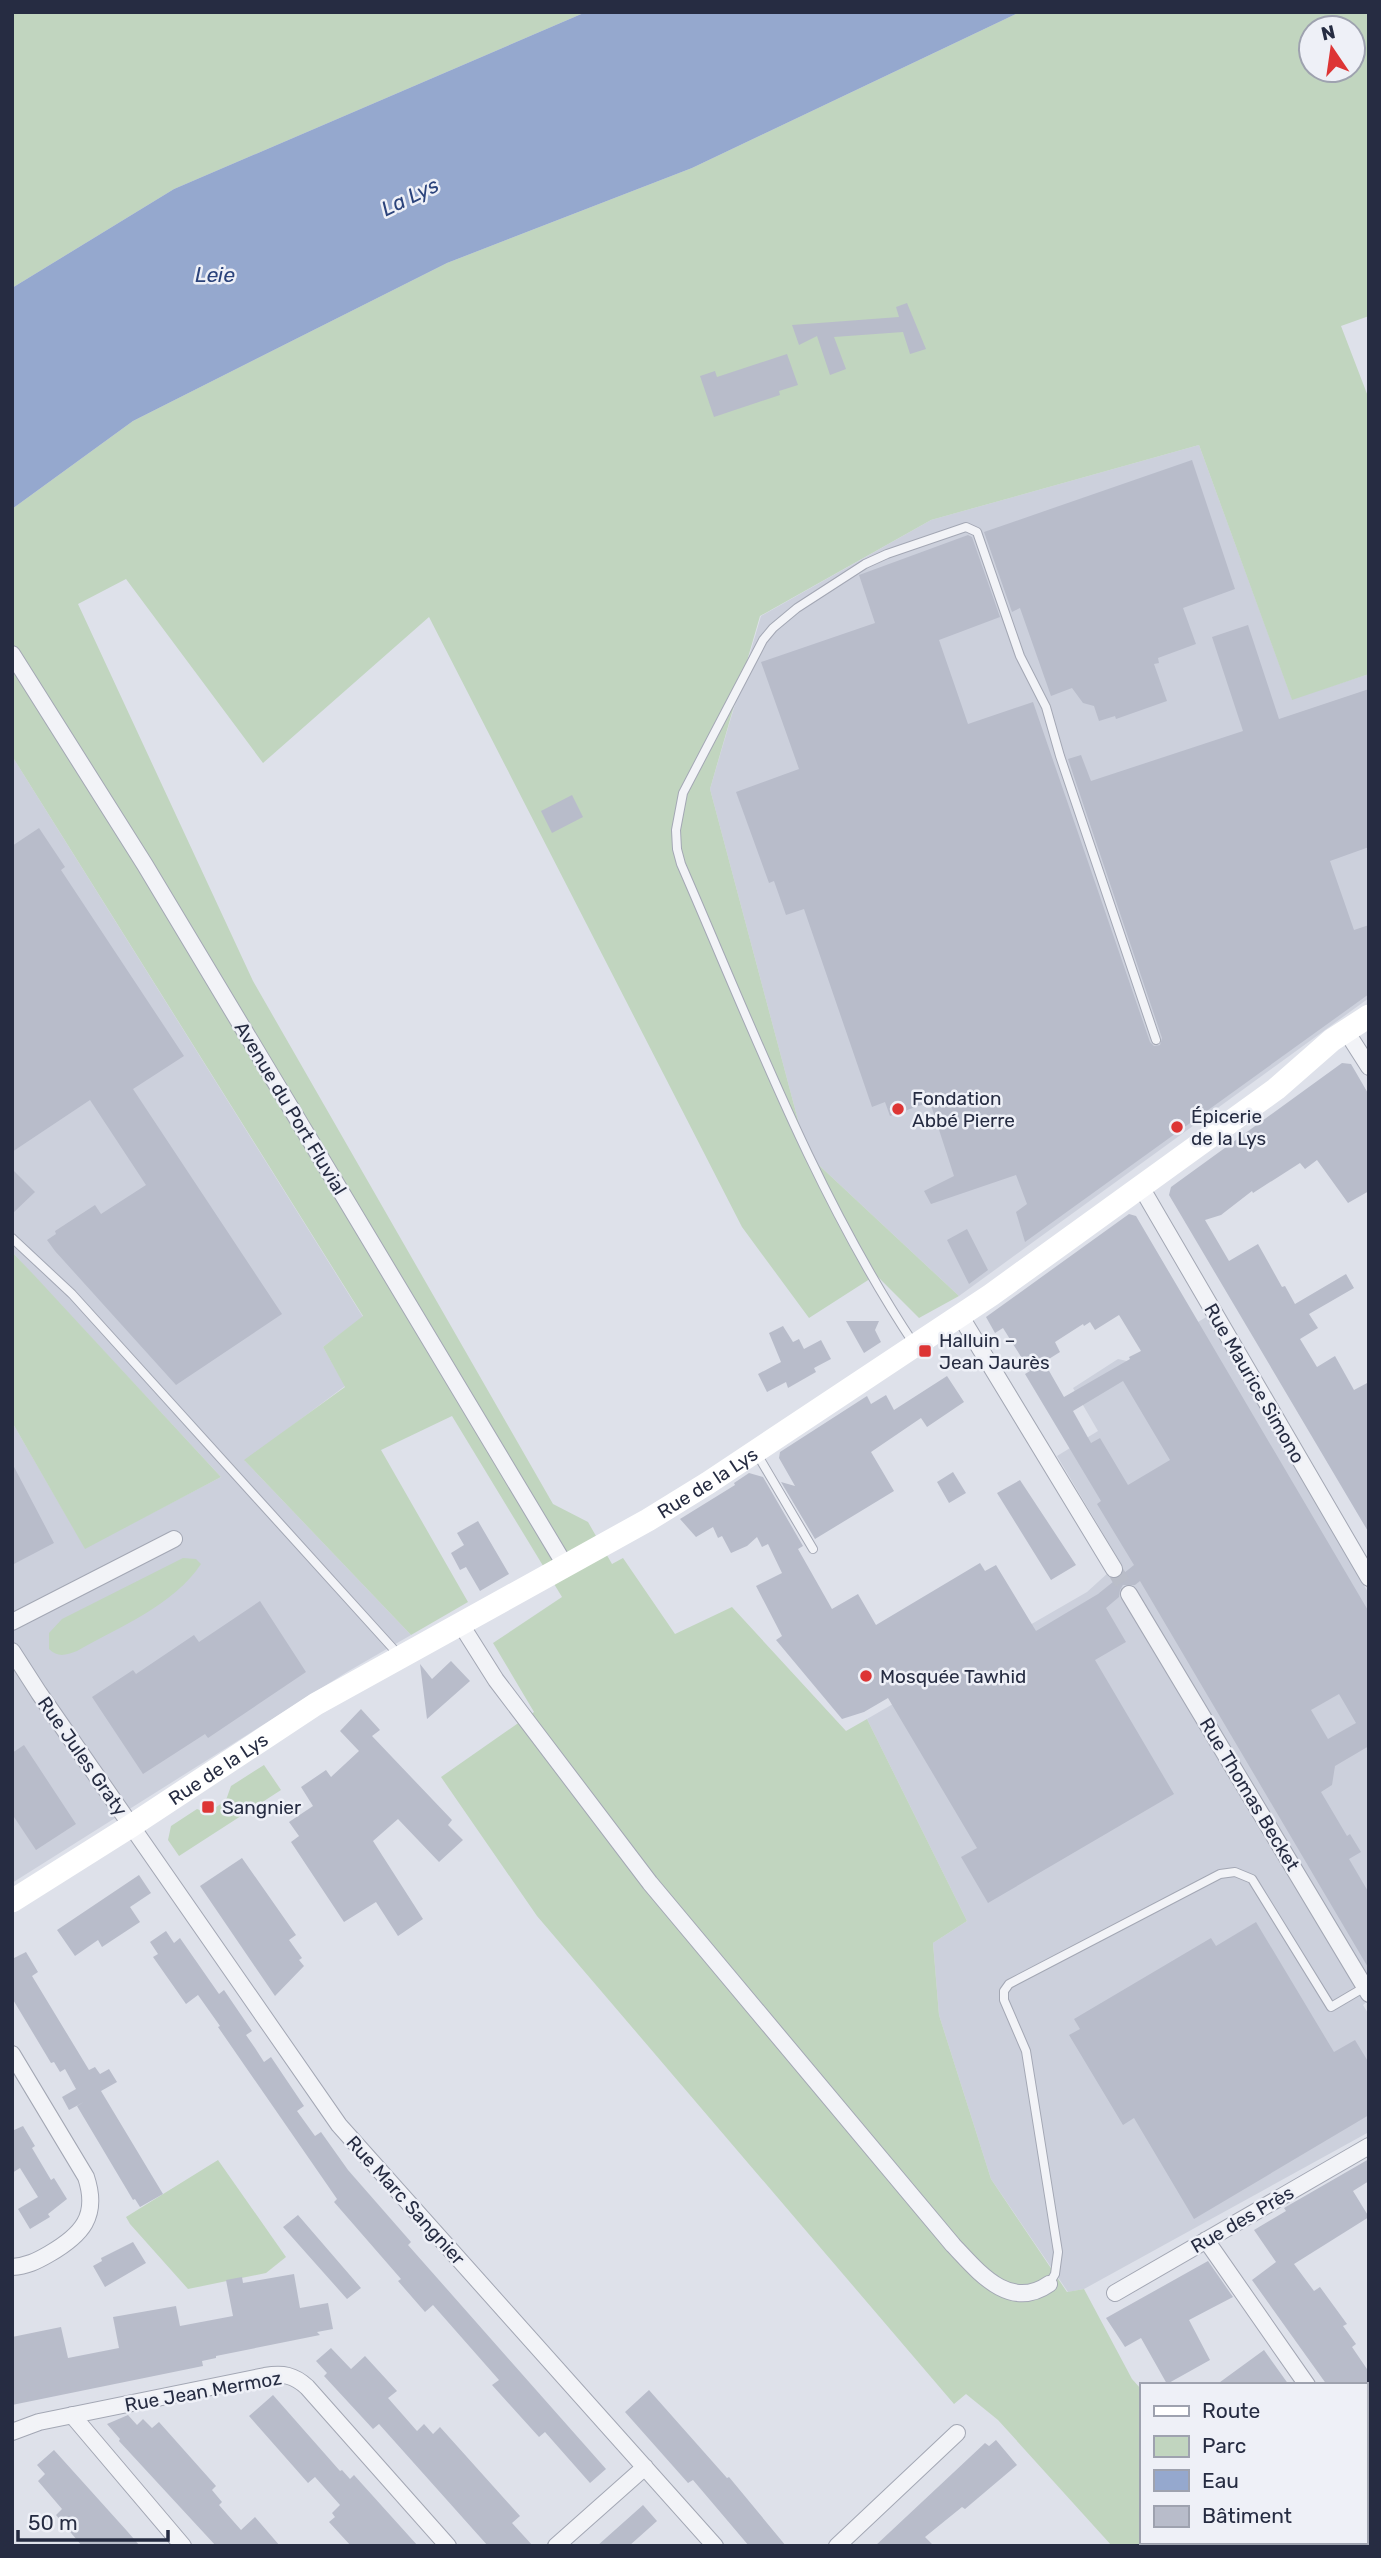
<svg xmlns="http://www.w3.org/2000/svg" width="1381" height="2558" font-family="Rubik,sans-serif">
<rect width="100%" height="100%" fill="#dee1ea"/>
<path fill="#ccd0dc" d="M1199,445L1292,699L1369,674V998L959,1296L807,1154L710,789L761,616L931,520Z
M12,756L363,1317L323,1347L345,1386L245,1461L411,1635L347,1672L12,1883V1422L85,1548L221,1477L12,1252Z
M1208,1316L1369,1594V2000L1363,2005L1369,2015V2132L1084,2289L1068,2292L991,2179L939,2015L933,1943L967,1921L867,1719L1087,1592L1120,1562L1057,1456L1098,1431L1073,1388L1118,1359L1131,1362Z"/>
<path fill="#c1d5bf" fill-rule="evenodd" d="M12,12H586L174,189L12,288Z
M1020,12H1369V316L1341,326L1369,399V674L1292,700L1199,445L931,520L760,616L710,789L807,1154L959,1296L919,1318L876,1275L809,1318L742,1227L429,617L263,763L126,579L78,604L253,981L553,1504L588,1522L612,1564L623,1558L675,1634L732,1607L846,1731L867,1719L967,1921L933,1943L939,2015L991,2179L1067,2292L1084,2289L1132,2379L1141,2389V2542H1278L1281,2546H1112L998,2420L966,2394L954,2404L537,1916L441,1777L534,1712L493,1643L562,1597L452,1416L381,1450L468,1602L411,1635L244,1460L345,1387L323,1347L363,1316L12,756V509L133,421L447,263L692,168ZM1311,28H1353V70H1311Z
M12,1252L34,1275L221,1477L85,1549L12,1422Z
M183,1558L196,1559L201,1564C174,1605 119,1627 77,1651C66,1655 58,1658 49,1649V1633L62,1619Z
M264,1765L281,1790L179,1856L168,1840L171,1826L197,1809L208,1813L226,1800L231,1786Z
M218,2160L286,2257L266,2273L188,2289L130,2224L126,2217Z"/>
<path fill="#95a8ce" d="M586,12H1020L692,168L447,263L133,421L12,509V288L174,189Z"/>
<path fill="#b8bcca" fill-rule="evenodd" d="M907,303L926,349L910,354L903,332L834,337L846,369L830,375L817,336L799,345L792,325L899,317L896,307Z
M787,354L798,385L779,391L780,395L714,417L700,376L715,371L717,377Z
M1192,460L1235,589L1183,608L1196,644L1158,658L1159,663L1154,664L1167,701L1116,719L1115,716L1099,721L1094,706L1083,703L1072,688L1051,696L1020,608L1012,612L984,532Z
M968,535L972,537L1000,617L939,640L968,724L1033,702L1150,1042L1154,1046L1160,1045L1162,1038L1068,759L1081,755L1091,781L1243,731L1212,637L1248,625L1279,719L1369,689V847L1330,861L1354,930L1369,925V994L1025,1242L1016,1212L1027,1204L1016,1175L931,1204L924,1191L954,1176L930,1102L890,1116L885,1102L872,1107L804,909L786,915L774,881L769,883L736,792L799,769L761,662L875,623L859,575Z
M572,795L583,817L552,833L541,811Z
M39,828L65,867L61,870L184,1056L133,1089L282,1314L176,1385L55,1251L47,1240L56,1234L55,1231L95,1205L101,1214L146,1185L90,1100L12,1152V846Z
M1342,1063L1351,1064L1369,1095V1191L1348,1203L1317,1160L1305,1169L1300,1163L1253,1193L1252,1191L1221,1215L1205,1220L1229,1261L1258,1244L1282,1287L1285,1286L1295,1304L1346,1274L1354,1288L1309,1314L1318,1328L1300,1339L1317,1367L1335,1356L1354,1390L1369,1382V1533L1169,1195L1171,1187Z
M12,1169L35,1192L12,1214Z
M1129,1214L1136,1216L1369,1612V1746L1335,1766L1332,1785L1321,1792L1347,1836L1350,1834L1361,1852L1349,1859L1369,1893V1969L1140,1581L1135,1585H1123L1120,1590L1119,1597L1106,1608L1126,1642L1095,1660L1174,1794L988,1903L961,1857L977,1848L888,1698L864,1712L842,1719L776,1640L782,1636L756,1586L782,1573L768,1544L762,1547L757,1537L747,1546L731,1553L722,1536L718,1538L713,1527L696,1537L680,1519L735,1485L734,1483L749,1473L763,1477L803,1546L798,1549L832,1609L858,1594L876,1625L980,1563L985,1571L996,1565L1036,1631L1098,1594L1134,1565L1097,1504L1101,1501L1025,1374L1030,1371L1003,1328L995,1333L986,1317ZM1119,1315L1141,1351L1129,1357L1130,1359L1064,1397L1044,1362L1060,1352L1055,1342L1083,1324L1084,1326L1090,1322L1095,1330ZM1123,1381L1170,1460L1128,1485L1100,1438L1091,1443L1073,1411ZM1339,1694L1356,1723L1328,1739L1311,1710Z
M967,1229L988,1270L969,1284L947,1240Z
M846,1321H879L875,1330L881,1342L864,1353Z
M783,1326L793,1342L799,1339L804,1349L821,1340L831,1359L814,1368L816,1372L788,1388L786,1382L767,1392L758,1374L781,1362L769,1333Z
M947,1376L964,1402L927,1427L921,1418L871,1452L894,1491L815,1539L781,1482L795,1486L779,1458L780,1452L867,1396L871,1404L886,1395L894,1410Z
M12,1463L54,1543L12,1565Z
M953,1472L966,1493L949,1503L937,1482Z
M1020,1480L1076,1565L1051,1580L997,1493Z
M478,1521L509,1574L480,1591L466,1567L460,1570L451,1553L464,1545L457,1533Z
M260,1601L306,1672L208,1738L205,1734L143,1774L92,1697L133,1670L136,1674L194,1635L199,1642Z
M451,1661L470,1681L427,1719L420,1664L432,1679Z
M361,1709L380,1730L372,1736L452,1820L448,1825L463,1840L439,1862L398,1819L373,1841L423,1919L398,1936L376,1902L344,1922L291,1842L299,1836L289,1822L313,1806L301,1787L326,1770L331,1777L359,1751L340,1731Z
M24,1745L76,1824L36,1850L12,1814V1753Z
M242,1858L296,1935L289,1940L302,1958L299,1960L304,1966L275,1996L200,1886Z
M139,1875L151,1893L130,1907L140,1922L102,1947L98,1940L75,1956L57,1930Z
M1256,1922L1334,2052L1355,2040L1369,2063V2115L1194,2219L1134,2118L1123,2125L1069,2035L1080,2029L1074,2019L1211,1938L1216,1946Z
M166,1931L174,1943L180,1938L219,1994L224,1990L252,2031L246,2035L255,2048L264,2062L271,2057L304,2106L297,2111L315,2136L321,2132L348,2170L411,2242L408,2245L606,2469L590,2483L545,2432L539,2437L492,2385L499,2380L433,2305L425,2312L398,2281L401,2279L334,2202L337,2199L218,2027L220,2026L198,1995L186,2004L153,1957L158,1954L150,1942Z
M26,1952L38,1972L32,1976L89,2070L95,2067L100,2074L109,2069L117,2082L101,2091L163,2194L140,2207L135,2199L133,2200L77,2106L84,2102L69,2110L62,2097L76,2089L65,2069L60,2072L54,2062L51,2063L12,1998V1959Z
M23,2126L35,2146L32,2148L51,2180L54,2178L67,2199L48,2214L50,2217L30,2229L18,2209L38,2197L20,2168L12,2173V2131Z
M1369,2159V2181L1353,2191L1369,2217L1294,2264L1314,2291L1320,2287L1347,2324L1343,2326L1356,2344L1352,2347L1369,2372V2385H1327L1252,2280L1276,2262L1254,2230L1286,2211L1284,2208Z
M298,2215L361,2288L347,2299L283,2227Z
M133,2242L146,2263L105,2287L93,2266L102,2261L101,2258Z
M1208,2261L1233,2297L1189,2320L1210,2360L1167,2384L1141,2338L1125,2347L1106,2318Z
M294,2274L300,2308L328,2303L333,2329L317,2332L320,2335L216,2356V2358L202,2361L203,2366L12,2405V2337L61,2327L68,2358L119,2348L113,2317L176,2306L180,2326L233,2316L226,2280L242,2277L243,2283Z
M331,2348L351,2369L365,2356L397,2391L388,2398L417,2431L424,2424L433,2434L440,2427L520,2516L512,2523L533,2546H488L379,2424L373,2429L324,2376L327,2373L316,2361Z
M1264,2350L1289,2385H1216Z
M649,2390L727,2478L729,2477L786,2546H749L693,2480L688,2483L625,2412Z
M273,2395L340,2471L342,2470L350,2479L354,2475L418,2546H351L329,2522L335,2517L332,2513L340,2505L315,2477L308,2483L249,2416Z
M128,2415L137,2425L143,2419L152,2428L159,2422L216,2486L212,2490L222,2502L219,2505L241,2530L255,2517L280,2546H216L119,2441L120,2439L107,2424Z
M996,2440L1017,2465L965,2509L962,2507L925,2537L934,2546H875L985,2443L989,2446Z
M54,2450L127,2531L140,2546H82L56,2515L62,2509L38,2481L45,2474L37,2465Z
M643,2505L657,2521L629,2546H597Z"/>
<g fill="none" stroke-linecap="round" stroke-linejoin="round">
<path stroke="#b9bdc8" stroke-width="16" stroke-dasharray="16 8" stroke-linecap="butt" d="M1114,1569L1129,1594"/>
<defs>
<path id="service" d="M12,1238L72,1294L398,1654
M914,1344C815,1195 752,1027 681,864L677,849L676,830L683,793L763,640L773,628L797,608L865,564L887,554L966,527L977,532L1020,656L1046,707L1060,756L1156,1040
M757,1454L813,1549
M1049,2284L1055,2274L1058,2252L1026,2051L1004,2000V1991L1009,1984L1220,1874L1235,1872L1252,1879L1331,2007L1365,1987"/>
<path id="minor" d="M12,654L145,865L565,1565
M1346,1031L1369,1067
M1141,1187L1369,1578
M961,1317L1114,1569
M1129,1594L1369,1994
M12,1622L174,1539
M460,1623L496,1680L650,1883L953,2245C977,2270 1009,2312 1049,2284
M12,1651L39,1693L339,2125L715,2546
M12,2054L86,2177C99,2216 82,2235 49,2254C37,2261 27,2266 12,2267
M1206,2240L1307,2385
M1115,2293L1369,2146
M72,2415L183,2546
M12,2432L39,2422L265,2376C283,2373 294,2375 307,2387L448,2546
M1365,2466L1369,2471
M556,2546L645,2467
M837,2546L957,2433"/>
</defs>
<use href="#service" stroke="#a3a7b4" stroke-width="10"/>
<use href="#minor" stroke="#a3a7b4" stroke-width="18"/>
<use href="#service" stroke="#f2f3f7" stroke-width="8"/>
<use href="#minor" stroke="#f2f3f7" stroke-width="16"/>
<path stroke="#fff" stroke-width="23" id="s1" d="M12,1901L131,1826L316,1704L648,1520L708,1483L991,1295L1276,1089L1332,1040L1369,1016"/>
</g>
<g fill="#dd3535" stroke="#eef0f7" stroke-width="2.5">
<circle cx="898" cy="1109" r="7"/>
<circle cx="1177" cy="1127" r="7"/>
<rect x="918" y="1344" width="14" height="14" rx="3.5"/>
<circle cx="866" cy="1676" r="7"/>
<rect x="201" y="1800" width="14" height="14" rx="3.5"/>
</g>
<g text-anchor="middle" stroke-width="5" stroke-linejoin="round" paint-order="stroke">
<g font-size="19" fill="#262c42" stroke="#eef0f7" text-anchor="start">
<text x="912" y="1105">Fondation<tspan x="912" dy="22">Abbé Pierre</tspan></text>
<text x="1191" y="1123">Épicerie<tspan x="1191" dy="22">de la Lys</tspan></text>
<text x="939" y="1347">Halluin –<tspan x="939" dy="22">Jean Jaurès</tspan></text>
<text x="880" y="1683">Mosquée Tawhid</text>
<text x="222" y="1814">Sangnier</text>
</g>
<g font-size="19" fill="#262c42" stroke="#eef0f7">
<text transform="translate(291 1108) rotate(59)" y="7">Avenue du Port Fluvial</text>
<text transform="translate(1255 1383) rotate(60)" y="7">Rue Maurice Simono</text>
<text dy="7" stroke="none"><textPath href="#s1" startOffset="812">Rue de la Lys</textPath></text>
<text transform="translate(83 1756) rotate(55)" y="7">Rue Jules Graty</text>
<text dy="7" stroke="none"><textPath href="#s1" startOffset="245">Rue de la Lys</textPath></text>
<text transform="translate(1250 1794) rotate(59)" y="7">Rue Thomas Becket</text>
<text transform="translate(406 2200) rotate(48)" y="7">Rue Marc Sangnier</text>
<text transform="translate(1242 2219) rotate(-30)" y="7">Rue des Près</text>
<text transform="translate(203 2391) rotate(-10)" y="7">Rue Jean Mermoz</text>
</g>
<g font-size="21" font-style="italic" fill="#2b437b" stroke="#eef0f7">
<text transform="translate(410 197) rotate(-26)" y="7">La Lys</text>
<text x="215" y="282">Leie</text>
</g>
</g>
<rect width="1381" height="2558" fill="none" stroke="#262c42" stroke-width="28"/>
<rect x="1140" y="2383" width="228" height="161" fill="#eef0f7" stroke="#9ea2af" stroke-width="2"/>
<rect x="1154" y="2406" width="35" height="10" fill="#ffffff" stroke="#9ea2af" stroke-width="2"/>
<text x="1202" y="2418" font-size="21" fill="#262c42">Route</text>
<rect x="1154" y="2436" width="35" height="21" fill="#c1d5bf" stroke="#9ea2af" stroke-width="2"/>
<text x="1202" y="2453" font-size="21" fill="#262c42">Parc</text>
<rect x="1154" y="2470" width="35" height="21" fill="#95a8ce" stroke="#9ea2af" stroke-width="2"/>
<text x="1202" y="2488" font-size="21" fill="#262c42">Eau</text>
<rect x="1154" y="2506" width="35" height="21" fill="#b8bcca" stroke="#9ea2af" stroke-width="2"/>
<text x="1202" y="2523" font-size="21" fill="#262c42">Bâtiment</text>
<g transform="translate(1332 49) rotate(347)"><circle r="33" fill="#eef0f7" stroke="#9ea2af" stroke-width="2"/>
<path d="M0-5L12 26L0 18L-12 26Z" fill="#dd3535"/>
<text y="-10" font-size="19" font-weight="bold" text-anchor="middle" fill="#262c42">N</text>
</g>
<path d="M18 2530v10h150v-10" fill="none" stroke="#262c42" stroke-width="3.5"/>
<text x="28" y="2530" font-size="21" fill="#262c42" stroke="#eef0f7" stroke-width="5" paint-order="stroke">50 m</text>
</svg>
